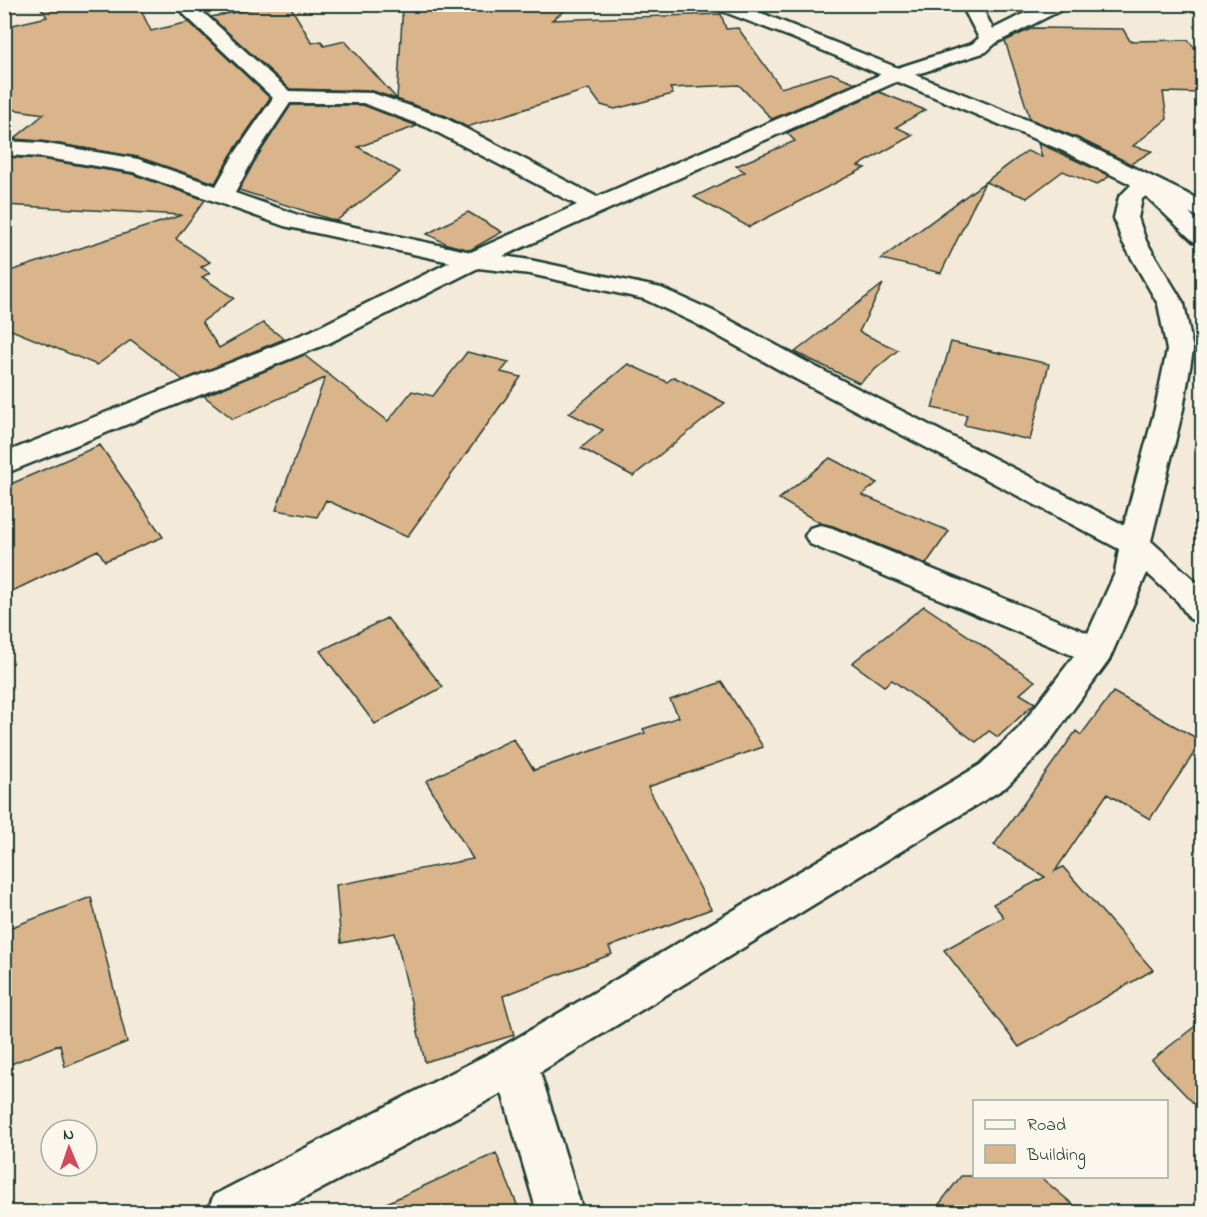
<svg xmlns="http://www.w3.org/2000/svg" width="1207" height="1217" font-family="'Indie Flower',sans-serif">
<rect width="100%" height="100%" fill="#f4ead9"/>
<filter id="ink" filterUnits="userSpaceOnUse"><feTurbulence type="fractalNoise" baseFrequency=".0167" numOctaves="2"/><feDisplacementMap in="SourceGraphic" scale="12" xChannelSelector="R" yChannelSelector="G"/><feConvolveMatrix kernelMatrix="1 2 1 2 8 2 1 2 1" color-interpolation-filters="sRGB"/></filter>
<g filter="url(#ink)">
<path fill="#dab48b" stroke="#1f3d34" stroke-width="1.5" d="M38,4H138L151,31L189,22L270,98L231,155L215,183L138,157L41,141L14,139L44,114L4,108V27L47,17Z
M277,4H289L312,43L321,41L324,46L345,41L397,99L403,4H574L552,20L721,14L726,29L738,28L781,88L831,73L856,83L772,119L739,85L670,88L673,94L615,109L601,105L589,89L467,127L446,116L373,91L290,89L211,17Z
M1033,28L1123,29L1130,41L1188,40L1203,58V93L1163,92L1167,119L1133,146L1152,151L1131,164L1078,138L1030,119L1005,41Z
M879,92L925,110L896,127L913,135L858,166L865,168L749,227L694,197L745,172L736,166L795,141L787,133Z
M291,105H363L417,126L358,147L400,172L336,221L239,190L257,157Z
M1038,143L1110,176L1096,185L1063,171L1027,198L985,182L941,273L881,259L1027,151L1042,157Z
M4,157L41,159L132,174L205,200L176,239L210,262L201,267L210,273L202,277L234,298L202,322L219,348L263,323L284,339L183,380L131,340L97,365L4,327V273L182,215L4,205Z
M468,212L502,232L470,250L447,244L427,234Z
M883,284L859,332L898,350L859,383L795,352Z
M951,342L1049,364L1030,440L964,425L967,415L932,408Z
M467,352L509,362L501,372L521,377L407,537L326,500L317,517L276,510L325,378L233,419L204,396L304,355L388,421L412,391L433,396Z
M628,364L667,382L674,377L725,403L633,476L581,448L603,430L569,413Z
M100,445L163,537L105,561L98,550L4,595V487Z
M830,458L877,483L862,495L949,531L926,564L833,526L820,523L779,499Z
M924,606L1035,681L1020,694L1035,703L998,737L989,731L976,742L892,680L884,686L852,663Z
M387,618L443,687L375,724L320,651Z
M722,682L763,747L648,787L711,909L609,947L612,954L503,996L514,1035L425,1062L395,933L341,943L336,885L473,859L426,781L513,739L534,770L645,733L643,729L679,717L670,700Z
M1113,692L1202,741L1150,819L1107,794L1055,871L1063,867L1153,970L1019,1047L944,950L1004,917L993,904L1045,877L994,845L1076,731L1081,735Z
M91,897L127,1042L65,1067L60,1044L4,1067V930Z
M1203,1020V1113L1152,1060Z
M496,1153L520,1212H367Z
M961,1176H1039L1082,1212H933Z"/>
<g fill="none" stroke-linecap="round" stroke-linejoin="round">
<defs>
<path id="street" d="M173,4H194L289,91L372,93L445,118L597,197L891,70L972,44L979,38L961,4H980L993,29L1043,4H1067L1065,8L996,43L986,52L905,78L503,256L530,260L661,288L713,311L814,366L1124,525L1155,409L1167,350L1158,304L1122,241L1114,218L1119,197L1131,185L1125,179L1128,174C1155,167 1183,209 1202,225V243L1193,241L1146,196L1142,199L1138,218L1146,241L1184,304L1193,350L1183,409L1151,541L1202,587V622L1190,619L1178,602L1147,573L1109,660L1045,748L1006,787L540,1072L583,1212H537L502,1093L278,1212H207L214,1195L500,1048L980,765L1019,728L1074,656L810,544L805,536L810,528L821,525L832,528L1088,633L1115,573L1119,549L794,378L695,323L644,299L530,274L478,268L329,343L4,474V453L311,331L450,262L284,226L133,172L41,157L4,155V141L41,143L138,159L216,186L233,156L273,98ZM290,103H363L429,128L577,205L471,252L298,215L235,193L255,156Z"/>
<path id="secondary" d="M712,4H739L1077,140L1202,201V217L1194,215L1061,150L793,38L714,8Z"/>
</defs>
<use href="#street" stroke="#1f3d34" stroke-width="5"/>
<use href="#secondary" stroke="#1f3d34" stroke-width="5"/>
<use href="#street" fill="#fbf7ec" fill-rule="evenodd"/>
<use href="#secondary" fill="#fbf7ec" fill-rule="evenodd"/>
</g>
</g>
<rect width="1207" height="1217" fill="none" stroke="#fbf7ec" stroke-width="24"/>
<rect x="12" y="12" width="1183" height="1193" fill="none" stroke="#1f3d34" stroke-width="2" filter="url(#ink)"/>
<rect x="973" y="1100" width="195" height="78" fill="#fbf7ec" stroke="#a3ada2" stroke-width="1.5"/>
<rect x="985" y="1120" width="30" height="9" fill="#fbf7ec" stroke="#a3ada2" stroke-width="1.5"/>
<text x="1027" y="1130" font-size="18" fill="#1f3d34">Road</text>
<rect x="985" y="1145" width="30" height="18" fill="#dab48b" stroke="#a3ada2" stroke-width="1.5"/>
<text x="1027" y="1160" font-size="18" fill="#1f3d34">Building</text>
<g transform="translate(69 1148) rotate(358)"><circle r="28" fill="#fbf7ec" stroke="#a3ada2" stroke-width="1.5"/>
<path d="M0-4.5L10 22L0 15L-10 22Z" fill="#d1495b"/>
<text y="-9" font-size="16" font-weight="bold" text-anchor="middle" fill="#1f3d34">N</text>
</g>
</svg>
